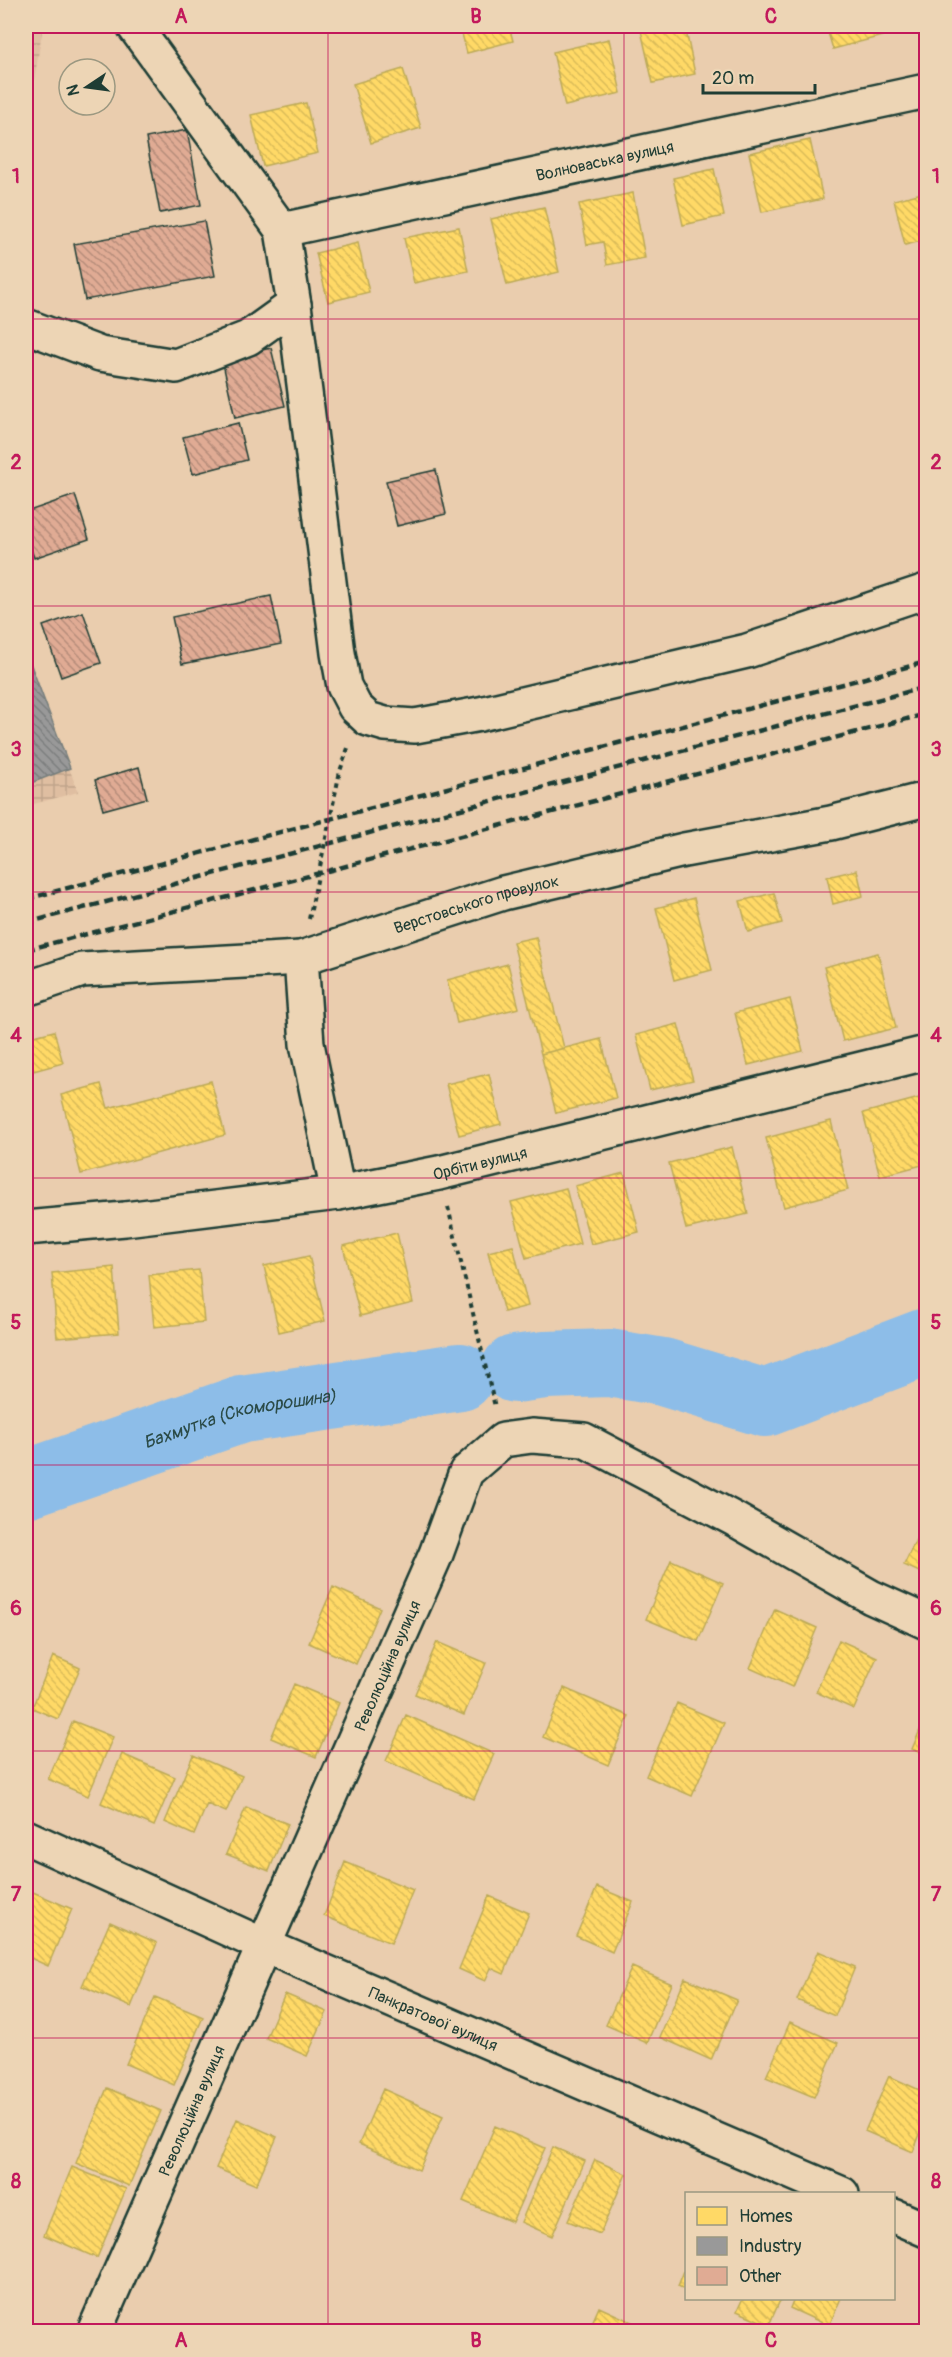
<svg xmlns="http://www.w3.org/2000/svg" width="952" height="2357" font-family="Pangolin,sans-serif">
<defs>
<pattern id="industrial-grid" width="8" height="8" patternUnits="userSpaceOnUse" patternTransform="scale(1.5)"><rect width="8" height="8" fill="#dfbea1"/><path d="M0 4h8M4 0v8" fill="none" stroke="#bfa48b"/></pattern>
<pattern id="homes-back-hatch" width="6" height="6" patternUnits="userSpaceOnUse" patternTransform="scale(1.5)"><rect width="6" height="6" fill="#ffd966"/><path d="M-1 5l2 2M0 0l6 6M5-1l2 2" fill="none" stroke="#dabb59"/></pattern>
<pattern id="industry-back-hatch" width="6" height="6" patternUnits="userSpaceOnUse" patternTransform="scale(1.5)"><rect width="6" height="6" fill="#999"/><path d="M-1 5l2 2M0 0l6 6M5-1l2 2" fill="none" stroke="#7c7e7e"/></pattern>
<pattern id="building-back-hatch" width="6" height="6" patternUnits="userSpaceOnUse" patternTransform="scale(1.5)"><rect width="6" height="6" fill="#e0ab94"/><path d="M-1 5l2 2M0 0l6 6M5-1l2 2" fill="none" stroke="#b58c7a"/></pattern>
</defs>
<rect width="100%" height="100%" fill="#eacdae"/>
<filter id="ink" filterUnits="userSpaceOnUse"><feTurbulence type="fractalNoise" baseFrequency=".0167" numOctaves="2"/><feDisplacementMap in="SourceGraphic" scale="12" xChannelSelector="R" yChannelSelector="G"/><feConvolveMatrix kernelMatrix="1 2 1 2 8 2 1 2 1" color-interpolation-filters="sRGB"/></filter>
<g filter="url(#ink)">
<path fill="url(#industrial-grid)" d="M26,26H43L26,130Z
M29,658L78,792L26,806V659Z"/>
<path fill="url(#homes-back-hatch)" stroke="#bcaa57" stroke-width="1.5" d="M460,26H509L513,41L467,53Z
M640,26H685L695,74L653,83Z
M826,26H879L882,36L833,49Z
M916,26H926V28L916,30Z
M609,39L621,93L565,106L553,52Z
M403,69L421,128L371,143L353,84Z
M306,103L318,153L263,166L251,115Z
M810,140L823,199L762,212L749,153Z
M714,169L724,216L683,225L673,178Z
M926,192V240L905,245L894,200Z
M633,193L645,258L607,265L603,242L587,245L579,204Z
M544,207L559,272L507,285L491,219Z
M459,227L468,271L414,283L404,238Z
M358,243L369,292L328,302L316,253Z
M857,870L863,896L833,904L827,877Z
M774,893L782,923L748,932L740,901Z
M694,898L712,970L674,980L656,908Z
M536,937L564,1048L541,1054L513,942Z
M878,953L896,1028L843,1041L824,967Z
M508,964L519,1008L457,1023L447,980Z
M790,999L803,1051L748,1065L735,1013Z
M678,1024L693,1080L650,1090L636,1035Z
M54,1031L63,1063L26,1073V1038Z
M601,1039L616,1098L556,1113L541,1054Z
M489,1074L501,1124L459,1135L446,1084Z
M211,1081L225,1135L81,1174L61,1095L101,1084L108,1108Z
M923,1097L926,1110V1164L880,1176L863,1113Z
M831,1121L848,1190L784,1207L766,1138Z
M732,1147L748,1214L686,1229L669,1163Z
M624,1173L639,1232L591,1244L575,1186Z
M566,1188L580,1244L526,1258L511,1202Z
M397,1233L413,1303L360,1316L343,1246Z
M513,1246L528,1306L504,1312L488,1252Z
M309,1256L325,1321L279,1332L264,1266Z
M114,1267L119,1333L57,1338L52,1273Z
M199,1270L204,1322L154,1327L149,1275Z
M922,1527L926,1529V1575L904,1565Z
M671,1560L723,1583L698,1641L646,1619Z
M333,1587L380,1608L356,1664L309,1643Z
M775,1609L817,1628L792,1687L750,1668Z
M839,1640L877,1657L854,1709L816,1692Z
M437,1642L486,1663L464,1715L415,1694Z
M53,1656L80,1668L58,1719L32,1708Z
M294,1684L339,1703L316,1757L271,1738Z
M564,1688L629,1716L608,1765L543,1737Z
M677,1703L724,1723L692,1796L646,1776Z
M406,1715L494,1754L474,1799L386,1761Z
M926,1716V1755L912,1749Z
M73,1721L113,1737L88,1796L48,1779Z
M122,1754L175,1777L154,1826L101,1803Z
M193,1755L242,1776L226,1812L207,1804L194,1835L165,1822Z
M246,1807L288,1824L269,1871L226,1854Z
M345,1862L413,1890L391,1943L324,1916Z
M597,1887L633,1902L612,1952L576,1936Z
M26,1889L72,1909L48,1966L26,1956Z
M489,1896L529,1913L504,1974L491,1968L485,1981L459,1969Z
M110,1922L157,1943L131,2007L82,1986Z
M818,1951L855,1967L835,2016L797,2000Z
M632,1967L672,1984L647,2043L606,2025Z
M685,1978L737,2000L711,2060L660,2037Z
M285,1994L327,2012L307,2056L266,2038Z
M155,1997L203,2017L174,2085L126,2064Z
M790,2022L838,2043L814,2097L766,2077Z
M889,2076L926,2093V2119L913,2152L865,2131Z
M107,2088L161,2111L129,2186L76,2163Z
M383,2089L443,2116L419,2170L359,2144Z
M237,2119L277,2137L256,2185L216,2168Z
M495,2126L545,2148L512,2222L463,2201Z
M553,2147L585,2161L552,2236L521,2222Z
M595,2160L626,2174L600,2234L568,2221Z
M72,2167L126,2189L97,2258L44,2235Z
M686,2266V2290L678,2286Z
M743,2298H781L769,2325L737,2311Z
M794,2298H841L829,2326L790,2308Z
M599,2307L645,2328L643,2332H588Z"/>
<path fill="url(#industry-back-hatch)" stroke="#747d7b" stroke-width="1.5" d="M29,660L70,768L26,785V661Z"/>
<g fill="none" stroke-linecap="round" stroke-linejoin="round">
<g stroke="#8dbde8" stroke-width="68">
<path d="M515,1369L545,1365L609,1363L663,1372L765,1403L926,1342"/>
<path id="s1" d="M26,1484L242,1409L460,1377"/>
</g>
</g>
<path fill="url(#building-back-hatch)" stroke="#1f3d34" stroke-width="1.5" d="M187,130L201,205L160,213L146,138Z
M204,221L215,276L85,300L74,244Z
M271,348L285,406L235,418L222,359Z
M238,423L247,460L193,474L183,437Z
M436,470L446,514L397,526L386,481Z
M75,495L89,539L34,558L26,534V512Z
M271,596L281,644L182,664L172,617Z
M83,612L101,663L61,677L43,626Z
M139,767L147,798L103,810L95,780Z"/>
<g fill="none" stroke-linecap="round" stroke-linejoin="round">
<defs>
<g id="minor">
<path d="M134,26L282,230L294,305L338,653L344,686L355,707L368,719L385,724L415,726L480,714L747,651L926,591"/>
<path id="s2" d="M282,230L926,91"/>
<path d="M26,326L100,354L176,366L248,338L294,305"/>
<path d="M301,958L307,1044L338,1193"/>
<path id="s3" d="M26,989L82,970L301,958L503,893L684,850L831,823L926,799"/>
<path id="s4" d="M26,1228L125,1219L338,1193L439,1173L926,1053"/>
<path id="s5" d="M26,1837L263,1945L842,2194"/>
<path d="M894,2216L926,2230"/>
<path id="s6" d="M94,2332L436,1554L466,1472L503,1440L532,1436L584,1440L734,1519L871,1597L926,1622"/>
</g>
</defs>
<use href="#minor" stroke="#1f3d34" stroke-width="38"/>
<path stroke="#1f3d34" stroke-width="4" stroke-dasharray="4.5 4.5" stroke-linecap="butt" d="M309,919L340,771L348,748
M448,1207L495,1407"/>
<use href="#minor" stroke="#edd5b5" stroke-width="33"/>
<path stroke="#1f3d34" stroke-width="4.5" stroke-dasharray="9 4.5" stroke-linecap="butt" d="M26,899L926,662
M26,923L926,687
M26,950L926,714"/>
</g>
</g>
<path fill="none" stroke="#c2185b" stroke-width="1.5" stroke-opacity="0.55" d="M328,26V2332M624,26V2332M26,319H926M26,606H926M26,892H926M26,1178H926M26,1465H926M26,1751H926M26,2038H926"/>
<g text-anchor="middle" stroke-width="6" stroke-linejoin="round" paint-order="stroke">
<g font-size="16" fill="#1f3d34" stroke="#edd5b5">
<text dy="6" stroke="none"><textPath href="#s2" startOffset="330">Волноваська вулиця</textPath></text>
<text dy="6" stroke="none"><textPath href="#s3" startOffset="462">Верстовського провулок</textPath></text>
<text dy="6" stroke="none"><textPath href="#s4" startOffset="459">Орбіти вулиця</textPath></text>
<text dy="6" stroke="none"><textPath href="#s6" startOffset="728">Революційна вулиця</textPath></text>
<text dy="6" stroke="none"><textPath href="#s5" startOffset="446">Панкратової вулиця</textPath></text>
<text dy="6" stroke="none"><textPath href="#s6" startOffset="242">Революційна вулиця</textPath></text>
</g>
<g font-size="18" font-style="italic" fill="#2a4a46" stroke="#edd5b5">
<text dy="6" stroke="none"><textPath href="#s1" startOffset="224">Бахмутка (Скоморошина)</textPath></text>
</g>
</g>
<rect width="952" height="2357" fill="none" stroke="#edd5b5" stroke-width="66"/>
<rect x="685" y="2192" width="210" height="108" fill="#edd5b5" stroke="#9b9881" stroke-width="1.5"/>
<rect x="697" y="2207" width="30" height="18" fill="#ffd966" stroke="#9b9881" stroke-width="1.5"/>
<text x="739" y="2222" font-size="18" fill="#1f3d34">Homes</text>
<rect x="697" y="2237" width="30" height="18" fill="#999999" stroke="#9b9881" stroke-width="1.5"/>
<text x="739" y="2252" font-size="18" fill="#1f3d34">Industry</text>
<rect x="697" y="2267" width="30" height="18" fill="#e0ab94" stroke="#9b9881" stroke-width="1.5"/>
<text x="739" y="2282" font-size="18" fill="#1f3d34">Other</text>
<g transform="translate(87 87) rotate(257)"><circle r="28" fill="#edd5b5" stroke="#9b9881" stroke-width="1.5"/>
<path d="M0-4.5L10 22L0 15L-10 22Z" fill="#1f3d34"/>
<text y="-9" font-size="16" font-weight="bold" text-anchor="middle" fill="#1f3d34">N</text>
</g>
<path d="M703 84v9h112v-9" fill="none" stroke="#1f3d34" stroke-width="3"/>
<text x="712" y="84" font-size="18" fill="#1f3d34" stroke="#edd5b5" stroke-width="4.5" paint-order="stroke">20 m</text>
<rect x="33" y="33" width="886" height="2291" fill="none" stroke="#c2185b" stroke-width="2"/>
<g font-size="20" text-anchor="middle" font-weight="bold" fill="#c2185b">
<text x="181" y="23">A</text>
<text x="476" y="23">B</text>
<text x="771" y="23">C</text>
<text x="16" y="183">1</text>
<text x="936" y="183">1</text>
<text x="16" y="469">2</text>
<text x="936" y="469">2</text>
<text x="16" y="756">3</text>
<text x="936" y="756">3</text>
<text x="16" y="1042">4</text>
<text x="936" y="1042">4</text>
<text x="16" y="1329">5</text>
<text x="936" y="1329">5</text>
<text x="16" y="1615">6</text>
<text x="936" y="1615">6</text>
<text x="16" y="1901">7</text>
<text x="936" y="1901">7</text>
<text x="16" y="2188">8</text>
<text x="936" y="2188">8</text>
<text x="181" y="2347">A</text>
<text x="476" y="2347">B</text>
<text x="771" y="2347">C</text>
</g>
</svg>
